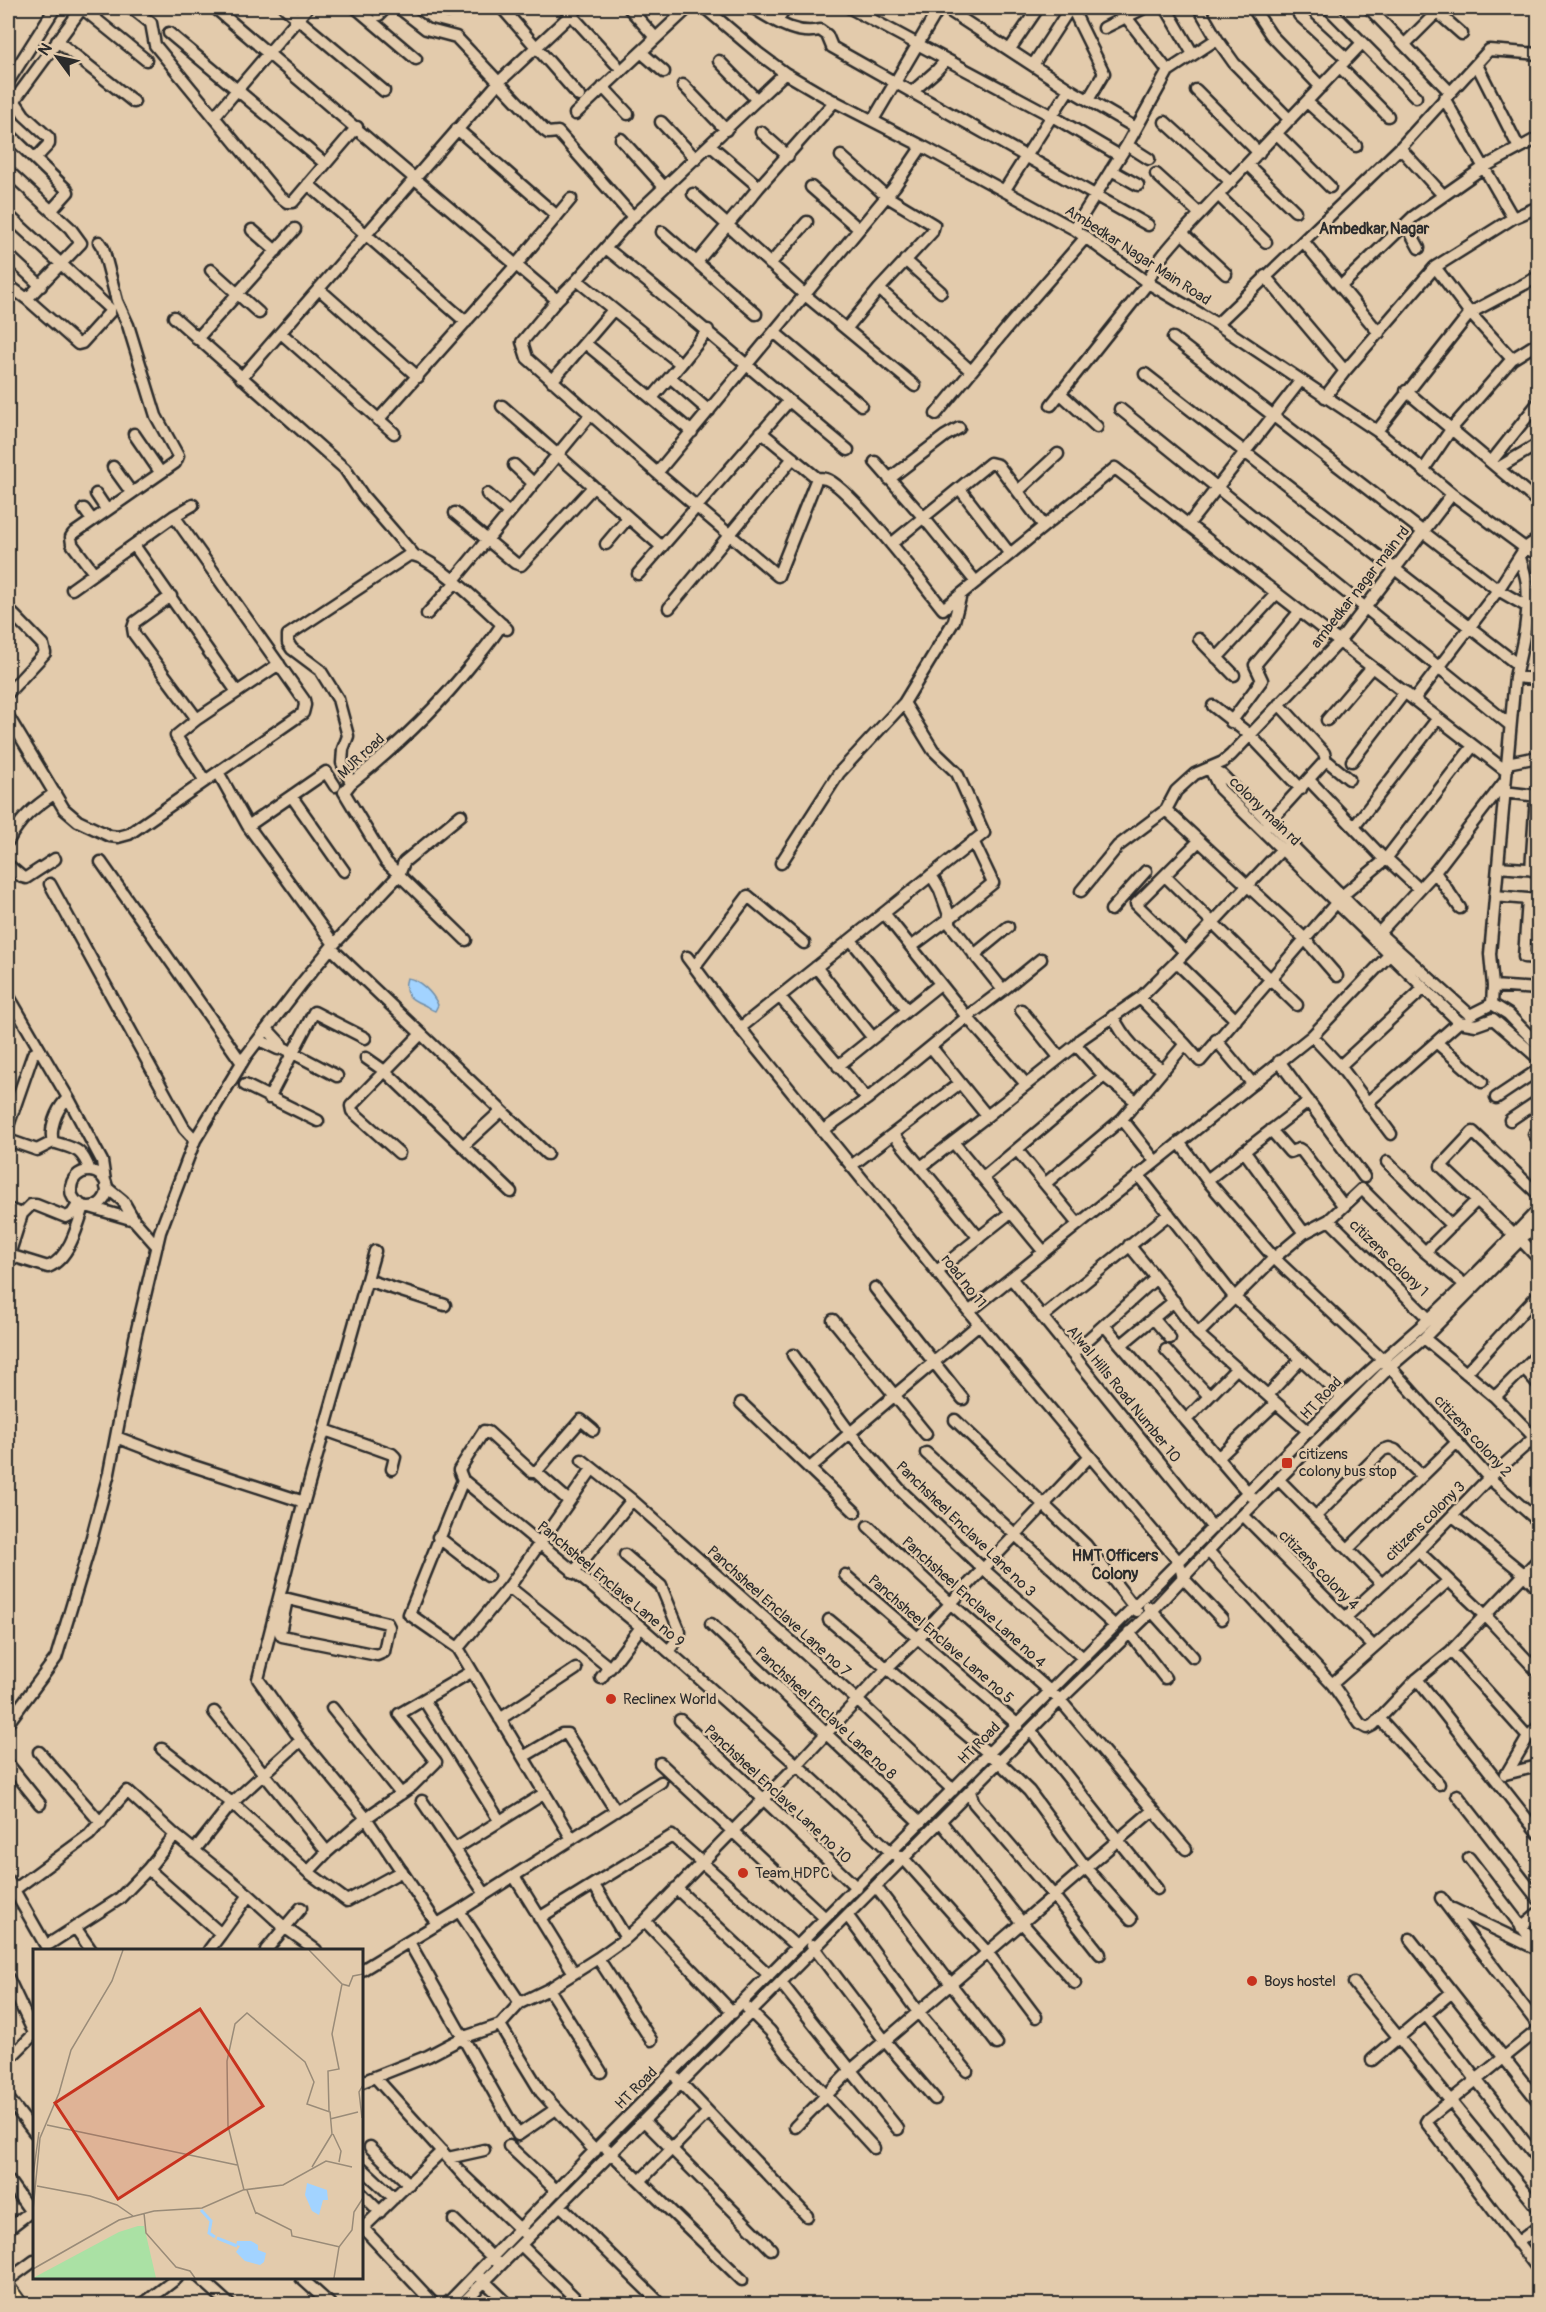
<svg xmlns="http://www.w3.org/2000/svg" width="1546" height="2312" font-family="Pangolin,sans-serif">
<rect width="100%" height="100%" fill="#e3cbac"/>
<filter id="ink" filterUnits="userSpaceOnUse"><feTurbulence type="fractalNoise" baseFrequency=".0167" numOctaves="2"/><feDisplacementMap in="SourceGraphic" scale="12" xChannelSelector="R" yChannelSelector="G"/><feConvolveMatrix kernelMatrix="1 2 1 2 8 2 1 2 1" color-interpolation-filters="sRGB"/></filter>
<g filter="url(#ink)">
<path fill="#a2d3ff" stroke="#7290aa" stroke-width="1.5" d="M407,978C419,979 433,993 438,1005L435,1011C430,1010 428,1006 422,1004C410,999 402,993 407,978Z"/>
<g fill="none" stroke-linecap="round" stroke-linejoin="round">
<defs>
<path id="minor" d="M82,8L146,60
M132,8L151,23L155,45L279,196L287,202H293L357,127
M215,8L557,300
M285,8L384,91
M356,8L416,59
M399,8L426,29L456,37L544,130L548,133L558,132L633,217
M445,8L448,11
M502,8L579,96
M565,8L616,64
M629,8L653,35
M705,8L758,53L785,73L826,97L922,146L1074,229L1148,283L1217,324L1377,431L1452,494L1525,548L1538,554
M753,8C774,20 795,36 820,30L827,35L832,47L1148,225
M850,8L1052,116L1120,156
M945,8L1069,89L1136,128
M1072,8L1104,73L1088,100
M1125,8L1126,17L1168,71
M1166,8L1193,54
M1199,8L1217,39L1234,63L1290,120
M1253,8L1271,35L1321,87
M1328,8L1416,97
M1369,8L1450,92
M1437,12L1462,34
M379,15L386,8
M1299,15L1347,59
M777,21L785,8
M1104,28L1144,8
M169,33L322,161
M57,41L134,102
M1405,44L1441,8
M1010,49L1038,8
M641,52L664,72
M719,61L757,100
M1033,65L1070,8
M1477,65L1519,148
M1340,67L1388,116
M785,73L633,217L577,280L557,300L522,342L527,358L657,473L895,186L922,146
M8,82L55,8
M683,85L726,130
M603,87L628,114
M1196,90L1259,153
M912,92L936,71L946,60
M1444,98L1513,218
M14,100L24,115L49,138V144L35,159
M1307,102L1356,146
M8,109L82,8
M575,114L688,8
M214,117L307,8
M873,120L939,8
M661,122L696,159
M1165,122L1231,182
M457,129L557,216
M761,132L788,156
M8,133L67,190L68,192L51,211
M1277,134L1330,187
M621,139L664,187
M710,145L759,187
M1127,145L1149,159
M1400,148L1443,195
M841,156L886,196L934,225L932,232L879,289L846,329
M1248,165L1295,211
M1111,170L1138,185
M8,171L70,228L81,243L27,299L8,285
M1156,174L1200,214
M308,184L466,322
M811,187L859,229
M1004,191L1069,89
M693,194L805,295L915,386
M1218,195L1266,242
M8,215L110,309V312L82,343L78,344L27,299
M1406,224L1419,248
M1074,229L1127,145L1168,71L1217,39
M252,230L276,251
M662,232L756,314
M1182,233L1226,274
M1303,241L1379,333
M606,248C688,314 767,383 848,450
M8,255L41,286
M905,260L941,292
M697,262L759,187L835,101
M770,264L807,222
M1435,267L1470,313L1512,359
M211,270L259,313
M1265,276L1345,371
M577,280L681,364L708,330
M1341,286L1413,217L1484,167L1538,138
M319,289L418,377
M879,289L971,371
M174,317L345,469L363,496L414,555
M1217,324L1400,148L1489,50L1538,54
M774,332L861,405
M281,333L394,433
M1173,338L1498,590L1526,606
M197,339L295,229
M585,343L692,432
M1145,374L1518,665
M670,377L709,411
M241,378L499,82L578,8
M552,381L613,310
M1406,391L1538,502
M1060,393L1097,427
M1325,397L1345,371L1435,267L1513,218L1538,207
M652,398L681,364
M1051,405L1148,283C1154,263 1169,248 1182,233L1362,43
M502,406L662,547
M1120,409L1510,725
M936,414L1012,322L1086,237
M378,420L516,265L571,199
M1377,431L1470,313L1538,277
M761,432L817,478C820,478 823,478 826,479C849,486 924,585 943,609L1115,468L1506,771
M134,434L160,472
M1492,461L1538,403
M875,462L924,518L976,582
M514,465L533,483
M113,467L131,492
M1498,468L1538,444
M1424,469L1452,428L1512,359L1538,343
M657,473L778,576L817,478
M889,479L945,436L959,428
M960,489L1010,554
M1018,491L1058,454
M96,494L106,509
M487,494L509,513
M84,509L92,520
M455,513L515,563L521,565L593,487
M1188,525L1301,380
M606,544L628,518
M891,544L990,463L998,465L1044,526
M134,545L237,692
M94,573L72,544L71,537L73,534L175,463L178,456L156,416L128,325L117,301L103,248L99,242
M638,574L789,401
M454,580L591,414
M72,589L174,516L193,505
M171,596L135,622L133,628L134,634L197,719
M669,608L793,458
M8,609L43,645L45,653L8,693
M427,614L456,582
M1199,639L1234,675
M1217,658L1276,594
M1515,677L1538,679
M1414,700L1498,590L1525,548L1538,539
M1213,706L1250,735L1301,789
M8,716L64,809L78,821L110,836L118,837L129,834L303,713L305,705L304,700L174,516
M1327,720L1372,667
M1231,722L1262,680L1255,665L1300,611
M1326,760L1349,779
M1352,761L1405,692
M1507,763L1538,757
M1210,769L1220,789L1459,1022L1476,1025L1493,1019L1538,1058
M1210,769L1222,775L1379,933L1470,1015L1492,1004
M218,772L248,826L334,944
M1309,780L1385,860
M205,781L176,736L197,719L279,664
M351,783L342,763L343,749L348,736L338,699L320,670L292,649L288,643V635L409,555C431,553 489,613 507,629
M1504,792L1538,796
M292,797L344,871
M1166,810L1304,938L1337,976
M248,826L326,772L335,786
M1265,827L1326,760L1324,753L1279,704
M1354,827L1438,718
M8,841C21,818 33,808 55,793
M973,841L993,883L950,918V924L1003,990L1041,959
M1386,858L1419,889
M101,862L242,1063
M781,863L839,773L904,703
M8,865L22,877L26,878L55,859
M1498,867L1538,870
M1531,870L1536,796
M1435,872L1460,908
M1165,876L1297,1005
M50,884L184,1128L195,1140
M1081,891L1118,846L1166,810L1176,791L1187,781L1195,774L1223,762L1231,755L1339,642L1452,494
M1343,895L1385,860L1473,746
M1495,896L1538,900
M1528,899L1524,957L1538,958
M1111,910L1146,871
M1526,928L1538,929
M1379,933L1435,872L1505,781
M466,940L386,862L344,792L351,783C395,748 436,709 471,665C482,652 493,639 502,624
M851,940L907,1010
M911,947L950,918L940,890L931,875
M331,948L547,1154
M1185,952L1136,904L1199,841
M974,955L1008,927
M687,957L740,1028L979,1324L1179,1562L1183,1578L1222,1619
M1176,962L1236,1020
M695,966L748,896L804,943
M816,967L873,1038
M1493,986L1538,989
M1003,990L967,1017L1026,1084
M8,995L40,1050
M780,997L867,1099
M1140,998L1185,1044
M1492,1004L1493,986L1490,954L1515,677C1522,647 1530,615 1527,584C1526,575 1522,566 1520,557
M1492,1004L1508,1014L1538,1045
M1021,1010L1059,1057
M1113,1016C1123,1038 1142,1057 1163,1070
M740,1028L984,833L957,773L933,750L904,703L954,621L961,594
M1312,1036L1340,1066L1391,1134
M259,1040L278,1049L281,1044L267,1029
M1216,1040L1252,1083
M1436,1042L1482,1082
M1076,1045L1104,1076L1137,1102
M280,1046L337,1076
M931,1047L987,1116L1076,1045L1081,1039L1140,998L1176,962L1282,849
M366,1058L386,1072L511,1192
M1279,1061L1364,1177
M838,1066L940,984
M1340,1066L1424,988
M245,1085L318,1121
M269,1098L314,1012L365,1038
M1496,1098L1538,1070
M1368,1102L1459,1022
M1122,1119L1155,1161
M1510,1120L1538,1101
M8,1126L33,1054L40,1050L70,1101
M1271,1130L1290,1152L1299,1149L1302,1151L1343,1205
M822,1131L867,1099L967,1017L884,913
M1534,1134L1538,1139
M894,1135L979,1238
M8,1140L37,1150L53,1142
M953,1142L1044,1252
M1179,1142L1207,1180L1274,1258L1390,1367L1489,1478L1538,1521
M463,1146L501,1111
M1017,1150L1078,1224
M399,1153L352,1111L351,1106L421,1034
M1387,1162L1452,1226
M851,1166L960,1083
M921,1167L987,1116
M90,1171C82,1148 75,1149 53,1142C49,1129 56,1111 65,1101H70L102,1161L105,1181
M71 1189a18 18 0 1 1 36 0a18 18 0 1 1-36 0Z
M1138,1175L1235,1298L1342,1397
M983,1178L1104,1076
M1207,1180L1309,1101
M1046,1183L1122,1119L1185,1044L1200,1061L1337,902
M106,1187L123,1201L134,1220L157,1246
M90,1207L134,1220
M8,1209L22,1214L31,1205H36L66,1217L72,1214L79,1203
M1329,1220L1428,1318
M1304,1233L1329,1220L1362,1189L1425,1252L1464,1284
M1514,1235L1441,1166L1473,1132L1538,1194
M1521,1240L1538,1258
M375,1251L301,1512L258,1679L301,1740L366,1818L437,1924
M1425,1252L1477,1200
M9,1255L22,1214
M8,1260L9,1255L48,1267C69,1259 78,1225 84,1206
M937,1271L1011,1212
M1011,1278L1213,1528
M1156,1278L1198,1334L1309,1432
M367,1280L445,1305
M875,1288L963,1399
M969,1312L1312,1036L1389,955
M1042,1317L1169,1214
M1153,1318L1170,1338
M833,1320L926,1434
M979,1324L850,1433L901,1491L982,1568L1083,1658
M1104,1325L1251,1496
M1198,1334L1274,1258L1304,1233L1244,1151
M1424,1338L1495,1397L1538,1441
M1121,1345L1174,1301
M1166,1350L1209,1396
M1072,1354L1156,1278L1129,1245
M793,1355L850,1433L810,1468
M1524,1368L1538,1384
M1466,1373L1538,1295
M1268,1395L1301,1359
M1495,1397L1538,1354
M741,1403L855,1512
M955,1420L1086,1545L1137,1611
M1186,1420L1237,1368
M325,1430L392,1454L395,1457L392,1469
M593,1430L581,1420L536,1472H532L488,1432L484,1431L459,1470L463,1480L641,1627L797,1765L892,1853L904,1859L987,1952L1036,2017
M116,1437L181,1462L304,1502
M926,1453L1115,1626
M1218,1458L1276,1403
M582,1460L632,1500L857,1700L953,1790
M536,1472L569,1501
M1279,1480L1382,1584
M1244,1516L1373,1646
M1453,1516L1524,1574L1538,1589
M1315,1517L1383,1450L1389,1448L1395,1450L1422,1476
M868,1526L950,1603L1060,1700L1186,1849
M438,1537L488,1576
M1348,1549L1456,1443
M1208,1551L1332,1684L1360,1724L1367,1728L1373,1725L1417,1679L1451,1651L1538,1560
M1418,1551L1485,1615L1538,1672
M625,1555L661,1586L680,1632L679,1638L668,1651
M573,1573L632,1500
M845,1575L1018,1725
M509,1587L610,1668L641,1627
M280,1597L387,1623L389,1627L384,1652L377,1655L282,1636L280,1633L287,1599
M1148,1607L1193,1657
M1346,1617L1418,1551L1489,1478L1535,1437
M829,1620L999,1762L1029,1791L1086,1868L1131,1919
M711,1624L920,1823
M1129,1632L1165,1678
M458,1648L409,1614L463,1480
M1451,1651L1528,1737
M601,1678L609,1667
M1417,1679L1538,1833
M1332,1684L1448,1581
M424,1700L499,1820
M332,1708L401,1794
M214,1712L327,1852
M1379,1718L1439,1784
M500,1719L576,1669
M680,1720L857,1888
M8,1723L56,1658L88,1552L109,1473L135,1338L160,1232L195,1140L246,1056L302,983L334,944L399,875L404,862L461,815
M1031,1731L1157,1889
M162,1749L232,1803L308,1872L327,1852L366,1818L412,1786L436,1762L399,1714L471,1672
M39,1752L101,1823
M523,1757L562,1734H567L616,1811
M660,1763L825,1918
M8,1764L40,1804
M1507,1773L1528,1737L1538,1727
M1505,1774L1538,1766
M127,1791L175,1835L148,1869L119,1899L46,1946L14,1890L89,1835Z
M970,1792L974,1803L1054,1896L1100,1954
M1457,1795L1538,1899
M422,1801L485,1894
M941,1822L1022,1923L1075,1983
M572,1839L458,1648L509,1587L592,1469
M455,1849L545,1793
M194,1851L232,1803L301,1740
M1469,1858L1538,1948
M148,1869L221,1934L249,1895L175,1835
M308,1872L347,1901L402,1871
M514,1876L574,1973
M8,1880L14,1890
M594,1885L626,1938
M876,1887L997,2044
M676,1888L769,1975
M249,1895L284,1927L316,1950
M1441,1898L1538,2025
M1453,1909L1537,1949
M459,1911L520,2003L549,1989L598,1958L626,1938L645,1921L797,1765L888,1667L917,1639L1089,1457
M847,1915L918,2012L967,2071
M539,1918L672,1836L797,1947
M645,1921L733,2013
M75,1927L91,1950
M1521,1927L1538,1913
M1410,1939L1538,2101
M409,1942L518,2135L556,2109
M812,1945L885,2041L935,2099
M209,1950L221,1934
M266,1950L301,1908
M598,1958L651,2040
M362,1970L459,1911L661,1782
M8,1978L34,2033
M781,1983L898,2129
M1354,1983L1538,2208
M549,1989L601,2072
M747,2008L770,2031L787,2053L874,2148
M1426,2015L1538,2159
M500,2025L541,2092L595,2151
M1538,2030L1428,2119L1426,2122L1538,2269
M8,2060L34,2034
M1372,2060L1452,1992
M375,2077L465,2177L524,2233
M677,2079L807,2216
M362,2082L428,2056L464,2037L500,2025L520,2003
M8,2098L34,2132
M644,2121L771,2249
M795,2127L851,2070L1153,1810
M509,2146L557,2191
M370,2147L409,2184
M607,2149L742,2280
M448,2158L484,2150
M362,2168L394,2198
M8,2180L31,2212
M640,2181L708,2112
M362,2194L380,2212
M560,2205L661,2304
M454,2220L498,2263
M362,2227L434,2304
M8,2229L34,2209
M362,2229L442,2151
M1517,2243L1538,2227
M521,2245L581,2304
M480,2277L508,2304
M200,2278L229,2304
M301,2278L330,2304
M8,2280L34,2261
M143,2304L177,2278
M447,2304L601,2144L1342,1397C1362,1378 1382,1360 1403,1342C1451,1301 1495,1255 1538,1210
M462,2304L1060,1700L1151,1612L1219,1539L1390,1367L1424,1338L1538,1222"/>
<path id="major" d="M8,2286L21,2304"/>
</defs>
<use href="#minor" stroke="#2b2b2b" stroke-width="15"/>
<use href="#major" stroke="#2b2b2b" stroke-width="16"/>
<use href="#minor" stroke="#e3cbac" stroke-width="10"/>
<use href="#major" stroke="#fbddab" stroke-width="12"/>
</g>
</g>
<g fill="#c8321e" stroke="#e3cbac" stroke-width="2">
<rect x="1281" y="1457" width="12" height="12" rx="3"/>
<circle cx="611" cy="1699" r="6"/>
<circle cx="743" cy="1873" r="6"/>
<circle cx="1252" cy="1981" r="6"/>
</g>
<g text-anchor="middle" stroke-width="5" stroke-linejoin="round" paint-order="stroke">
<g font-size="15" fill="#2b2b2b" stroke="#e3cbac">
<text transform="translate(1138 255) rotate(33)" y="5">Ambedkar Nagar Main Road</text>
<text transform="translate(1360 587) rotate(-52)" y="5">ambedkar nagar main rd</text>
<text transform="translate(361 756) rotate(-43)" y="5">MJR road</text>
<text transform="translate(1265 811) rotate(44)" y="5">colony main rd</text>
<text transform="translate(1389 1258) rotate(44)" y="5">citizens colony 1</text>
<text transform="translate(964 1281) rotate(52)" y="5">road no 11</text>
<text transform="translate(1124 1394) rotate(51)" y="5">Alwal Hills Road Number 10</text>
<text transform="translate(1321 1398) rotate(-46)" y="5">HT Road</text>
<text transform="translate(1473 1436) rotate(47)" y="5">citizens colony 2</text>
<text transform="translate(1425 1521) rotate(-45)" y="5">citizens colony 3</text>
<text transform="translate(966 1529) rotate(44)" y="5">Panchsheel Enclave Lane no 3</text>
<text transform="translate(1319 1570) rotate(45)" y="5">citizens colony 4</text>
<text transform="translate(611 1584) rotate(40)" y="5">Panchsheel Enclave Lane no 9</text>
<text transform="translate(974 1602) rotate(42)" y="5">Panchsheel Enclave Lane no 4</text>
<text transform="translate(779 1611) rotate(42)" y="5">Panchsheel Enclave Lane no 7</text>
<text transform="translate(941 1639) rotate(41)" y="5">Panchsheel Enclave Lane no 5</text>
<text transform="translate(826 1713) rotate(43)" y="5">Panchsheel Enclave Lane no 8</text>
<text transform="translate(979 1743) rotate(-45)" y="5">HT Road</text>
<text transform="translate(778 1794) rotate(43)" y="5">Panchsheel Enclave Lane no 10</text>
<text transform="translate(636 2088) rotate(-45)" y="5">HT Road</text>
</g>
<g font-size="15" fill="#2b2b2b" stroke="#e3cbac" text-anchor="start">
<text x="1299" y="1459">citizens<tspan x="1299" dy="17">colony bus stop</tspan></text>
<text x="623" y="1704">Reclinex World</text>
<text x="755" y="1878">Team HDPC</text>
<text x="1264" y="1986">Boys hostel</text>
</g>
<g font-size="16" font-weight="bold" fill="#2b2b2b" stroke="#e3cbac">
<text x="1374" y="234">Ambedkar Nagar</text>
<text x="1115" y="1561">HMT Officers<tspan x="1115" dy="18">Colony</tspan></text>
</g>
</g>
<g transform="translate(33 1949)">
<rect width="330" height="330" fill="#e3cbac"/>
<path d="M105,277H111L123,329H0L86,283Z" fill="#aae1a4"/>
<path d="M274,234L294,241L295,251H290L286,266L279,262L272,246ZM204,292H218L225,296V301L233,304L231,313L227,316L212,312L203,303L207,297L203,296Z" fill="#a2d3ff"/>
<path fill="none" stroke="#a2d3ff" stroke-width="3" d="M168,261L178,272L176,284L182,288M184,289L204,297"/>
<path fill="none" stroke="#998b78" stroke-width="1.5" d="M276,1L309,35L316,37L320,27L330,25M296,162L295,122L306,120L299,85L309,35M329,169L326,143L330,136M297,170L325,163M14,176L204,216M300,185L308,202L306,213M0,227L6,183M4,237L57,247L84,256L100,267M211,241L195,177L194,112L202,75L214,64L272,113L281,133L274,155L297,163L299,185L279,218M214,241L223,265M0,261L7,189L26,144L38,101L79,32L90,1M222,263L258,281L259,287L307,298M111,264L113,284L143,318L157,322L162,329M0,320L86,271L121,262L169,259L210,241L250,236L293,212L319,218M301,329L306,298L319,281L321,263L330,249"/>
<path fill="#c8321e" fill-opacity="0.15" stroke="#c8321e" stroke-width="3" d="M167,60L230,157L85,250L22,154Z"/>
<rect width="330" height="330" fill="none" stroke="#2b2b2b" stroke-width="3"/>
</g>
<rect width="1546" height="2312" fill="none" stroke="#e3cbac" stroke-width="30"/>
<rect x="15" y="15" width="1516" height="2282" fill="none" stroke="#2b2b2b" stroke-width="2" filter="url(#ink)"/>
<g transform="translate(57 57) rotate(303)" stroke="#e3cbac" stroke-width="4.5" paint-order="stroke">
<path d="M0-4.5L10 22L0 15L-10 22Z" fill="#2b2b2b"/>
<text y="-9" font-size="16" font-weight="bold" text-anchor="middle" fill="#2b2b2b">N</text>
</g>
</svg>
